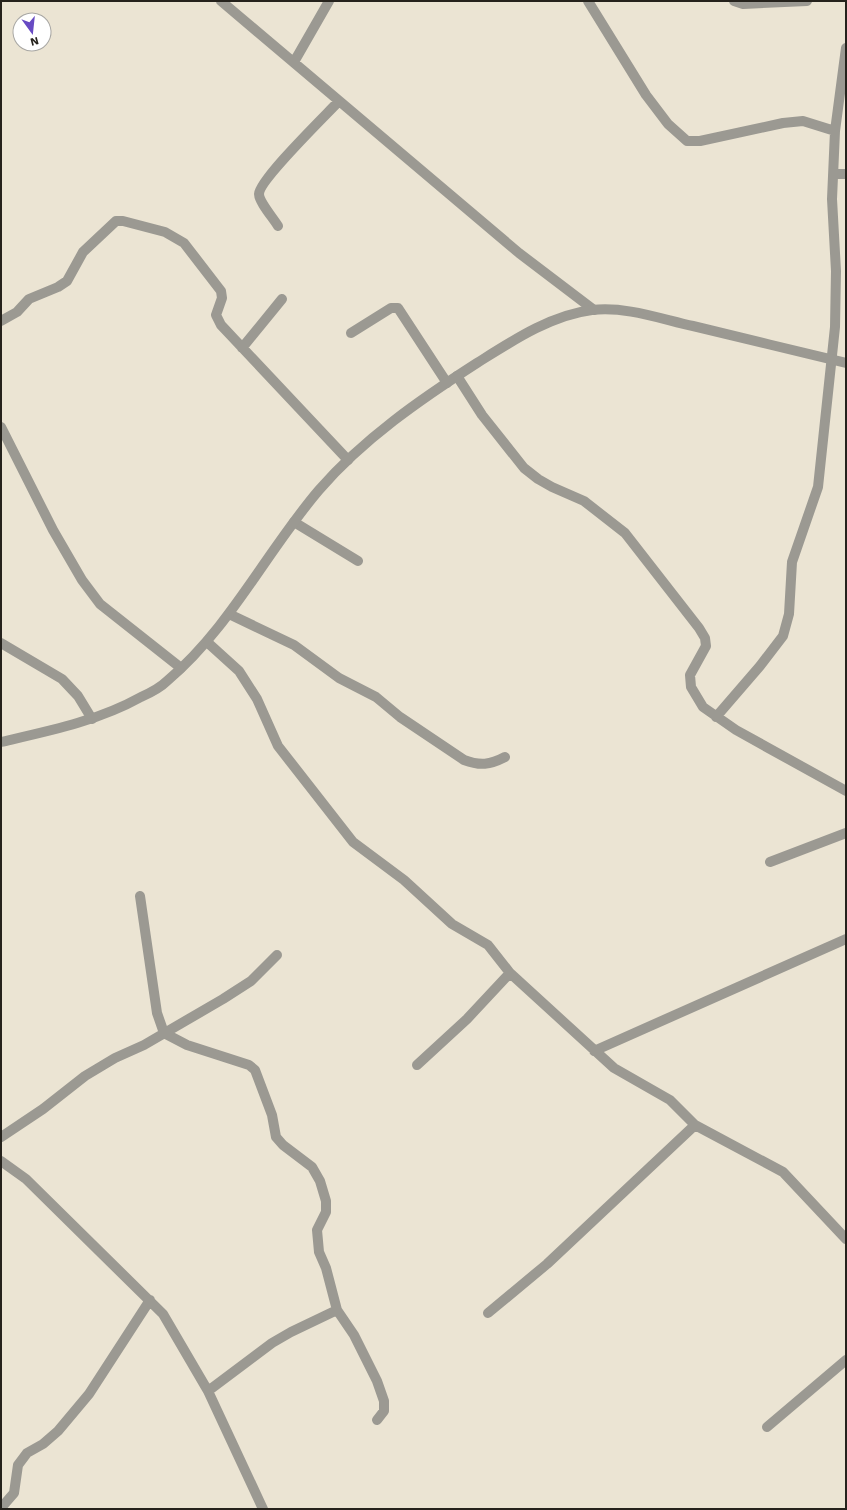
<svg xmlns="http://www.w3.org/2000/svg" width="847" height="1510" font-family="'Work Sans',sans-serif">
<rect width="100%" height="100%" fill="#ebe4d3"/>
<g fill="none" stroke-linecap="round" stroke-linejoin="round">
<path stroke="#9b9992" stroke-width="10" d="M221,1L519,253L594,310
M588,1L646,95L668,124L687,141H700L783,123L803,121L835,131
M734,1L743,4L807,1
M294,62L329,1
M833,174H846
M278,226C274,219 259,202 259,194C259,180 326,115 339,101
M1,321L17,312L29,299L58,287L67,281L83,252L116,221H123L165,232L184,243L221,291L222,298L216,315L221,325L348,460
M351,333L391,308H398L447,383
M242,348L282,299
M457,376L482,415L524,468L538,479L552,487L584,501L625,533L699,628L705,638L706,646L690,675L691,687L703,707L736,730L846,791
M1,427L53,530L82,580L100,604L181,668
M294,522L358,561
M229,614L294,645L339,678L376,697L400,717L464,760C480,766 490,765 505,757
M207,642L239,671L257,699L278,746L353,842L404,880L452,924L488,945L510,973L614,1068L670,1100L695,1125L783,1172L846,1239
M1,643L62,679L78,696L92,719
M716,717L760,666L783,636L789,614L792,562L818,487L835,327L836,271L832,199L835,131L846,48
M770,862L846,833
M140,896L157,1013L164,1033L187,1045L249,1065L255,1070L272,1115L276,1137L283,1145L312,1167L320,1181L326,1201V1212L317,1230L319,1252L326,1268L337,1310L354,1335L377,1381L384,1401V1411L377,1420
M594,1051L846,939
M417,1065L467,1019L510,973
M1,1137L43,1109L85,1076L115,1058L144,1045L223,999L251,981L277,955
M1,1161L26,1179L163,1314L208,1391L263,1509
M488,1313L547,1264L695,1125
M208,1391L272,1343L291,1332L337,1310
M767,1427L846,1360
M1,1508L14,1493L18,1465L27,1453L43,1444L58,1431L89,1394L150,1300"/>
<path stroke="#9b9992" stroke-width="10" d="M1,742C49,731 98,721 141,697C150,693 160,688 167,681C230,628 266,552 319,490C363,439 421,399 477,363C512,341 551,315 592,310C626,306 661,319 693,326C744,338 795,351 846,363"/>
</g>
<rect width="847" height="1510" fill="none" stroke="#25221c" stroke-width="4"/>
<g transform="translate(32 32) rotate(165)"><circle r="19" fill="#ffffff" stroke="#a8a7a4"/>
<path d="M0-3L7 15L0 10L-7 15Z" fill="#674ac3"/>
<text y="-6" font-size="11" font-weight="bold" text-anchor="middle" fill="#25221c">N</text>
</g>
</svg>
